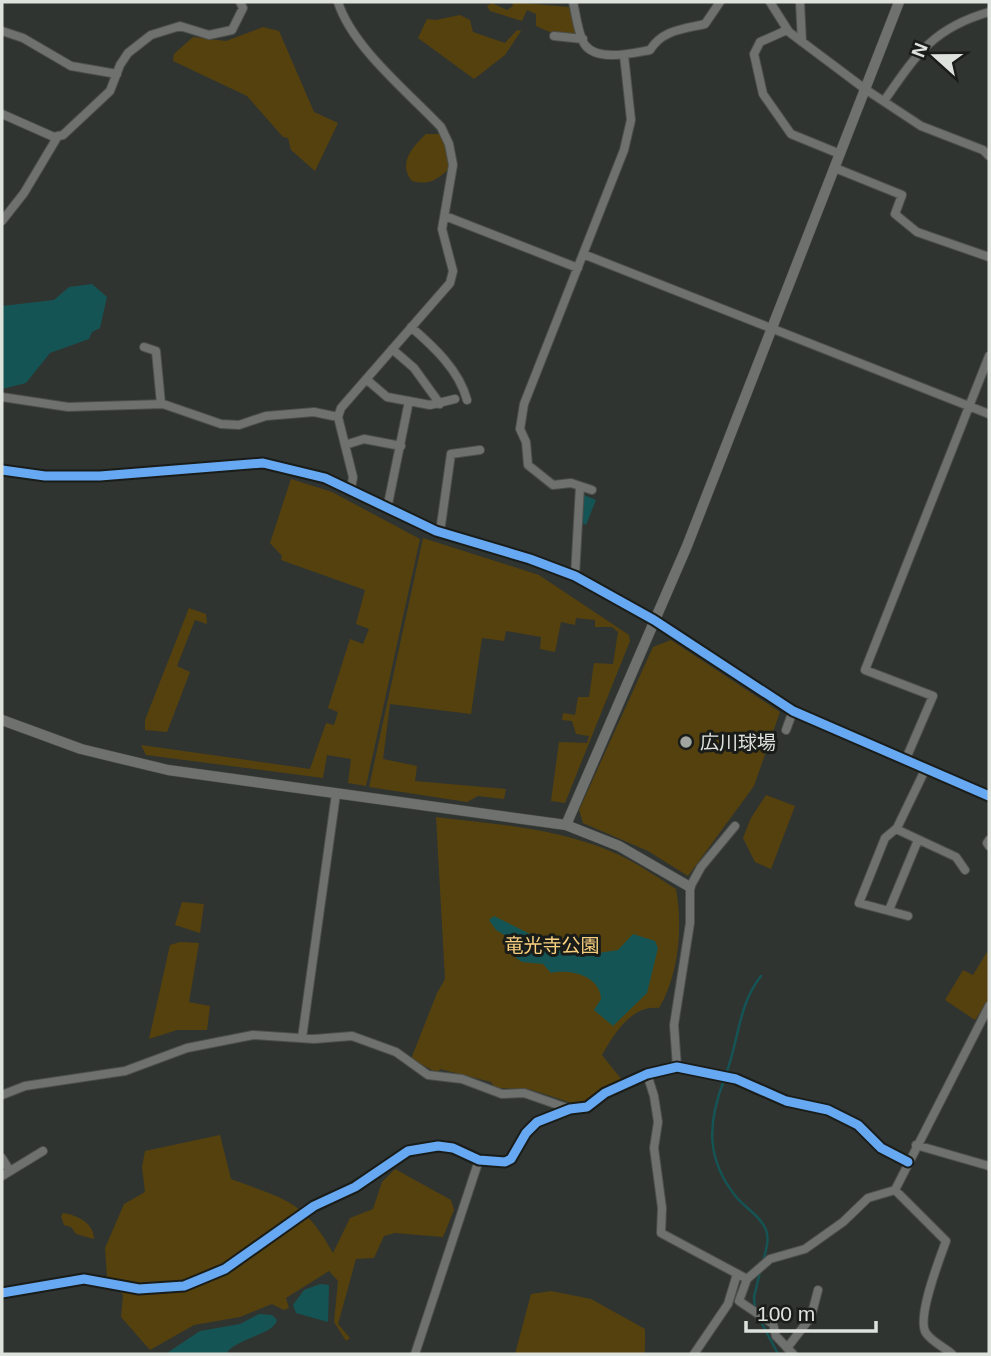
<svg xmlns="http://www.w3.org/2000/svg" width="991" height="1356" font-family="Helvetica,'Noto Sans JP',sans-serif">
<rect width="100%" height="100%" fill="#303430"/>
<path fill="#55410e" d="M512,2L569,7L576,34L552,33L536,26V14L527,10L522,21L490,11L487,6L492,3L507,10L513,6Z
M460,15L470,20L473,32L505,43L517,30L521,31L505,55L474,79L418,38L427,19L436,20Z
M263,27L279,31L314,112L338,123L315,171L291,150L288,138L283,137L247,96L173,61L174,54L193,37L226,41Z
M426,134H441L448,151V170C435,181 429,185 412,181C397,164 413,146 426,134Z
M291,479L332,492L420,539L366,786L348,783L351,759L327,755L323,778L146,755L141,745L310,769L326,723L334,725L338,712L328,708L350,639L363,644L369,629L356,624L365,590L281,560L282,556L270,543Z
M423,538L539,575L629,635L630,641L565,803L551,801L559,742L587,743L589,736L576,734L572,721L562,720L563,713L575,715L578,697H589L594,663L613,664L618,632L612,627H595V620L576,618L575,625L561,622L555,652L540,649L541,637L506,631L504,641L482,638L471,714L390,704L383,759L417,766L415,781L506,789L504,799L478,796L467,802L369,787Z
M189,608L206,614L207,624L195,620L177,666L190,672L167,732L145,730V720Z
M671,640L780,712L754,786L688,876L648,851L583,823L579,810L653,647Z
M766,795L795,806L771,869L755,862L743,838L751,818Z
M436,817C494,824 555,828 610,851C633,860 655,876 676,889C683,926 679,975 659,1008C632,1004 614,1034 602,1055L622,1080L587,1102L572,1103L529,1089L495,1088L491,1082L440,1069L438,1073L411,1059L437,993L445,979Z
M182,902L204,904L200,933L175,925Z
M180,942L199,943L189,1002L210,1006L207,1030H177L149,1039L170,945Z
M987,952L989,953V999L975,1020L945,1000L963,970L973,975Z
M220,1135L231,1179C284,1199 304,1200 333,1253L350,1218L373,1209L382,1182L395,1169L451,1200L454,1210L443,1237L395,1233L384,1236L374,1258L356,1259L338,1324L350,1338L346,1341L334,1322L338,1281L329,1271L286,1298L289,1308L284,1310L272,1304L240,1317L194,1325L150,1350L121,1317L123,1295L107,1277L105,1248L124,1204L145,1192L142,1167L145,1151Z
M63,1213C77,1215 94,1223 94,1239L76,1234L71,1227L64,1225L61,1216Z
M551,1291L591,1299L645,1329V1351L642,1354H515L531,1294Z"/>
<path fill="#155454" d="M92,284L107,297L100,328L92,332L89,339L50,353L26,383L2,389V306L54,300L69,287Z
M584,495L596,500L586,525L582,523Z
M494,916L554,946L571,943L585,955L618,950L633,934L655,941L658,948L647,993L613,1026L594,1010L601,999C600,975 569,969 551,973L543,964L522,962L516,958L514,941L496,930L489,920Z
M320,1284L329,1285L328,1322L296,1313L293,1305L304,1290Z
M259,1314L272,1315L277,1320C273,1335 239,1337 225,1354L167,1353L200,1331L240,1324Z"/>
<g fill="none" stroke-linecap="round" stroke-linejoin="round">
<path stroke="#155454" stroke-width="2.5" d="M726,1074C739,1040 738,1005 761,976
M724,1080C707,1124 706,1160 737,1198C746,1208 761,1217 766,1230C770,1241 765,1252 763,1262
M755,1310L754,1297L760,1272
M758,1316L778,1354"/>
<defs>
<path id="minor" d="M338,2C352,47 408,92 441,127L449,144L453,165L442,229L453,271L450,283L341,408L338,417L353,477L351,489
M573,2C576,14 578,35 585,45C598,62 633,53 650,50C662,30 683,29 705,24L720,2
M770,2L789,32L865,89L921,126L983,150L989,156
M800,2L802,42
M787,30L760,42L754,54L763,94L791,134L840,154
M2,31L23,38L71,66L117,74
M554,36L583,39
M884,101C916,55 933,28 989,12
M2,114L54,137L63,135L110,91L120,65L128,53L151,35L180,26L209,35L232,30L243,8L240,2
M835,168L902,195L895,214L917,232L989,257
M445,216L578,268
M2,221L24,193L58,136
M583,254L989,414
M411,327C434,347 459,370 467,400
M144,347L156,351L161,404
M392,349L414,368L440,404
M366,379L387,397L430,405L455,399
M2,397L68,407L163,404L221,424L239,425L266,416L314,412L338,417
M345,445L364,439L401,446
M592,490L571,483L553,485L528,465L526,442L520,429L524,404L624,150L631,120L624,55
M387,509L409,401
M440,532L451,454L480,450
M575,576L580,486
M786,730L793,711
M905,761L933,696L865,670L989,356
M896,829L956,857L965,870
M989,840L987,843L989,846
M889,910L918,840
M908,916L859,903L885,838L897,828L925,770
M302,1038L336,794
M677,1067L674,1025L690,923V887L701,867L735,826
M647,1074L654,1096L658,1122L654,1148L662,1208L661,1233L747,1279
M2,1095L25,1086L125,1071L187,1048L253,1035L314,1039L352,1036L396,1052L428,1075L462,1079L502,1094L524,1093L570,1109
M916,1145L989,1166
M2,1158L10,1171
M2,1176L43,1151
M895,1190L946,1241C940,1258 916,1318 926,1333C931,1341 945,1348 952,1354
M2,1293L84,1279L139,1289L184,1286L225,1269L314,1206L355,1187L408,1151L438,1146L453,1148L479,1160L505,1162L511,1159L526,1133L537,1122L570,1109L587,1107L605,1093L647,1074L677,1067L736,1079L786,1101L828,1110L858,1125L881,1148L908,1162
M787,1348L811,1317L818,1290
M415,1354L479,1160
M694,1354L728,1304L737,1274
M793,1354L776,1336L773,1324L739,1301L747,1279L770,1259L805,1249L843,1222L868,1198L895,1190L989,1006"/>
<path id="tertiary" d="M2,470L45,476H100L263,463L325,478L436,531L530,559L575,576L654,620L793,711L989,796
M2,720L81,749L168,770L566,825L619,846L690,887
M566,825L687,546L899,2"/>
</defs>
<use href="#minor" stroke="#4c4f4c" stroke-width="10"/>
<use href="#tertiary" stroke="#4c4f4c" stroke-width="11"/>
<use href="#minor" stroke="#6e716e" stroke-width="8"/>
<use href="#tertiary" stroke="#6e716e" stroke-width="10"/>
<defs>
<path id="cycleway" d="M2,470L45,476H100L263,463L325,478L436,531L530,559L575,576L654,620L793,711L989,796
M2,1293L84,1279L139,1289L184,1286L225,1269L314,1206L355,1187L408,1151L438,1146L453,1148L479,1160L505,1162L511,1159L526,1133L537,1122L570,1109L587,1107L605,1093L647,1074L677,1067L736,1079L786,1101L828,1110L858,1125L881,1148L908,1162"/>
</defs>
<use href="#cycleway" stroke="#191c19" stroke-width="13"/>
<use href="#cycleway" stroke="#66a8f1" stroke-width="9"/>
</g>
<circle fill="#a1a5a0" stroke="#191c19" stroke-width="2.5" cx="686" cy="742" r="7"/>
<g text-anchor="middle" stroke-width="6" stroke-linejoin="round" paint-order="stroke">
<g font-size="19" fill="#dee2dc" stroke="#191c19" text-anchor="start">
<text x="700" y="749">広川球場</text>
</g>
<g font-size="19" fill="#f9d07f" stroke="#191c19">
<text x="552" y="952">竜光寺公園</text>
</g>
</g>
<rect width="991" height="1356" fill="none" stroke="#dee2dc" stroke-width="7"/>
<g transform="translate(935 56) rotate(291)" stroke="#191c19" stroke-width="5" paint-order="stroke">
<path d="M0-5L12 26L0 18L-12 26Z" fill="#dee2dc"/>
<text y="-10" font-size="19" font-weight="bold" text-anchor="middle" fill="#dee2dc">N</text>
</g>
<path d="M746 1321v10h130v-10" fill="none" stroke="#dee2dc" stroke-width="3.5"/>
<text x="757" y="1321" font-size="21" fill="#dee2dc" stroke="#191c19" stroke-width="5" paint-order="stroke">100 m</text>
</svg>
